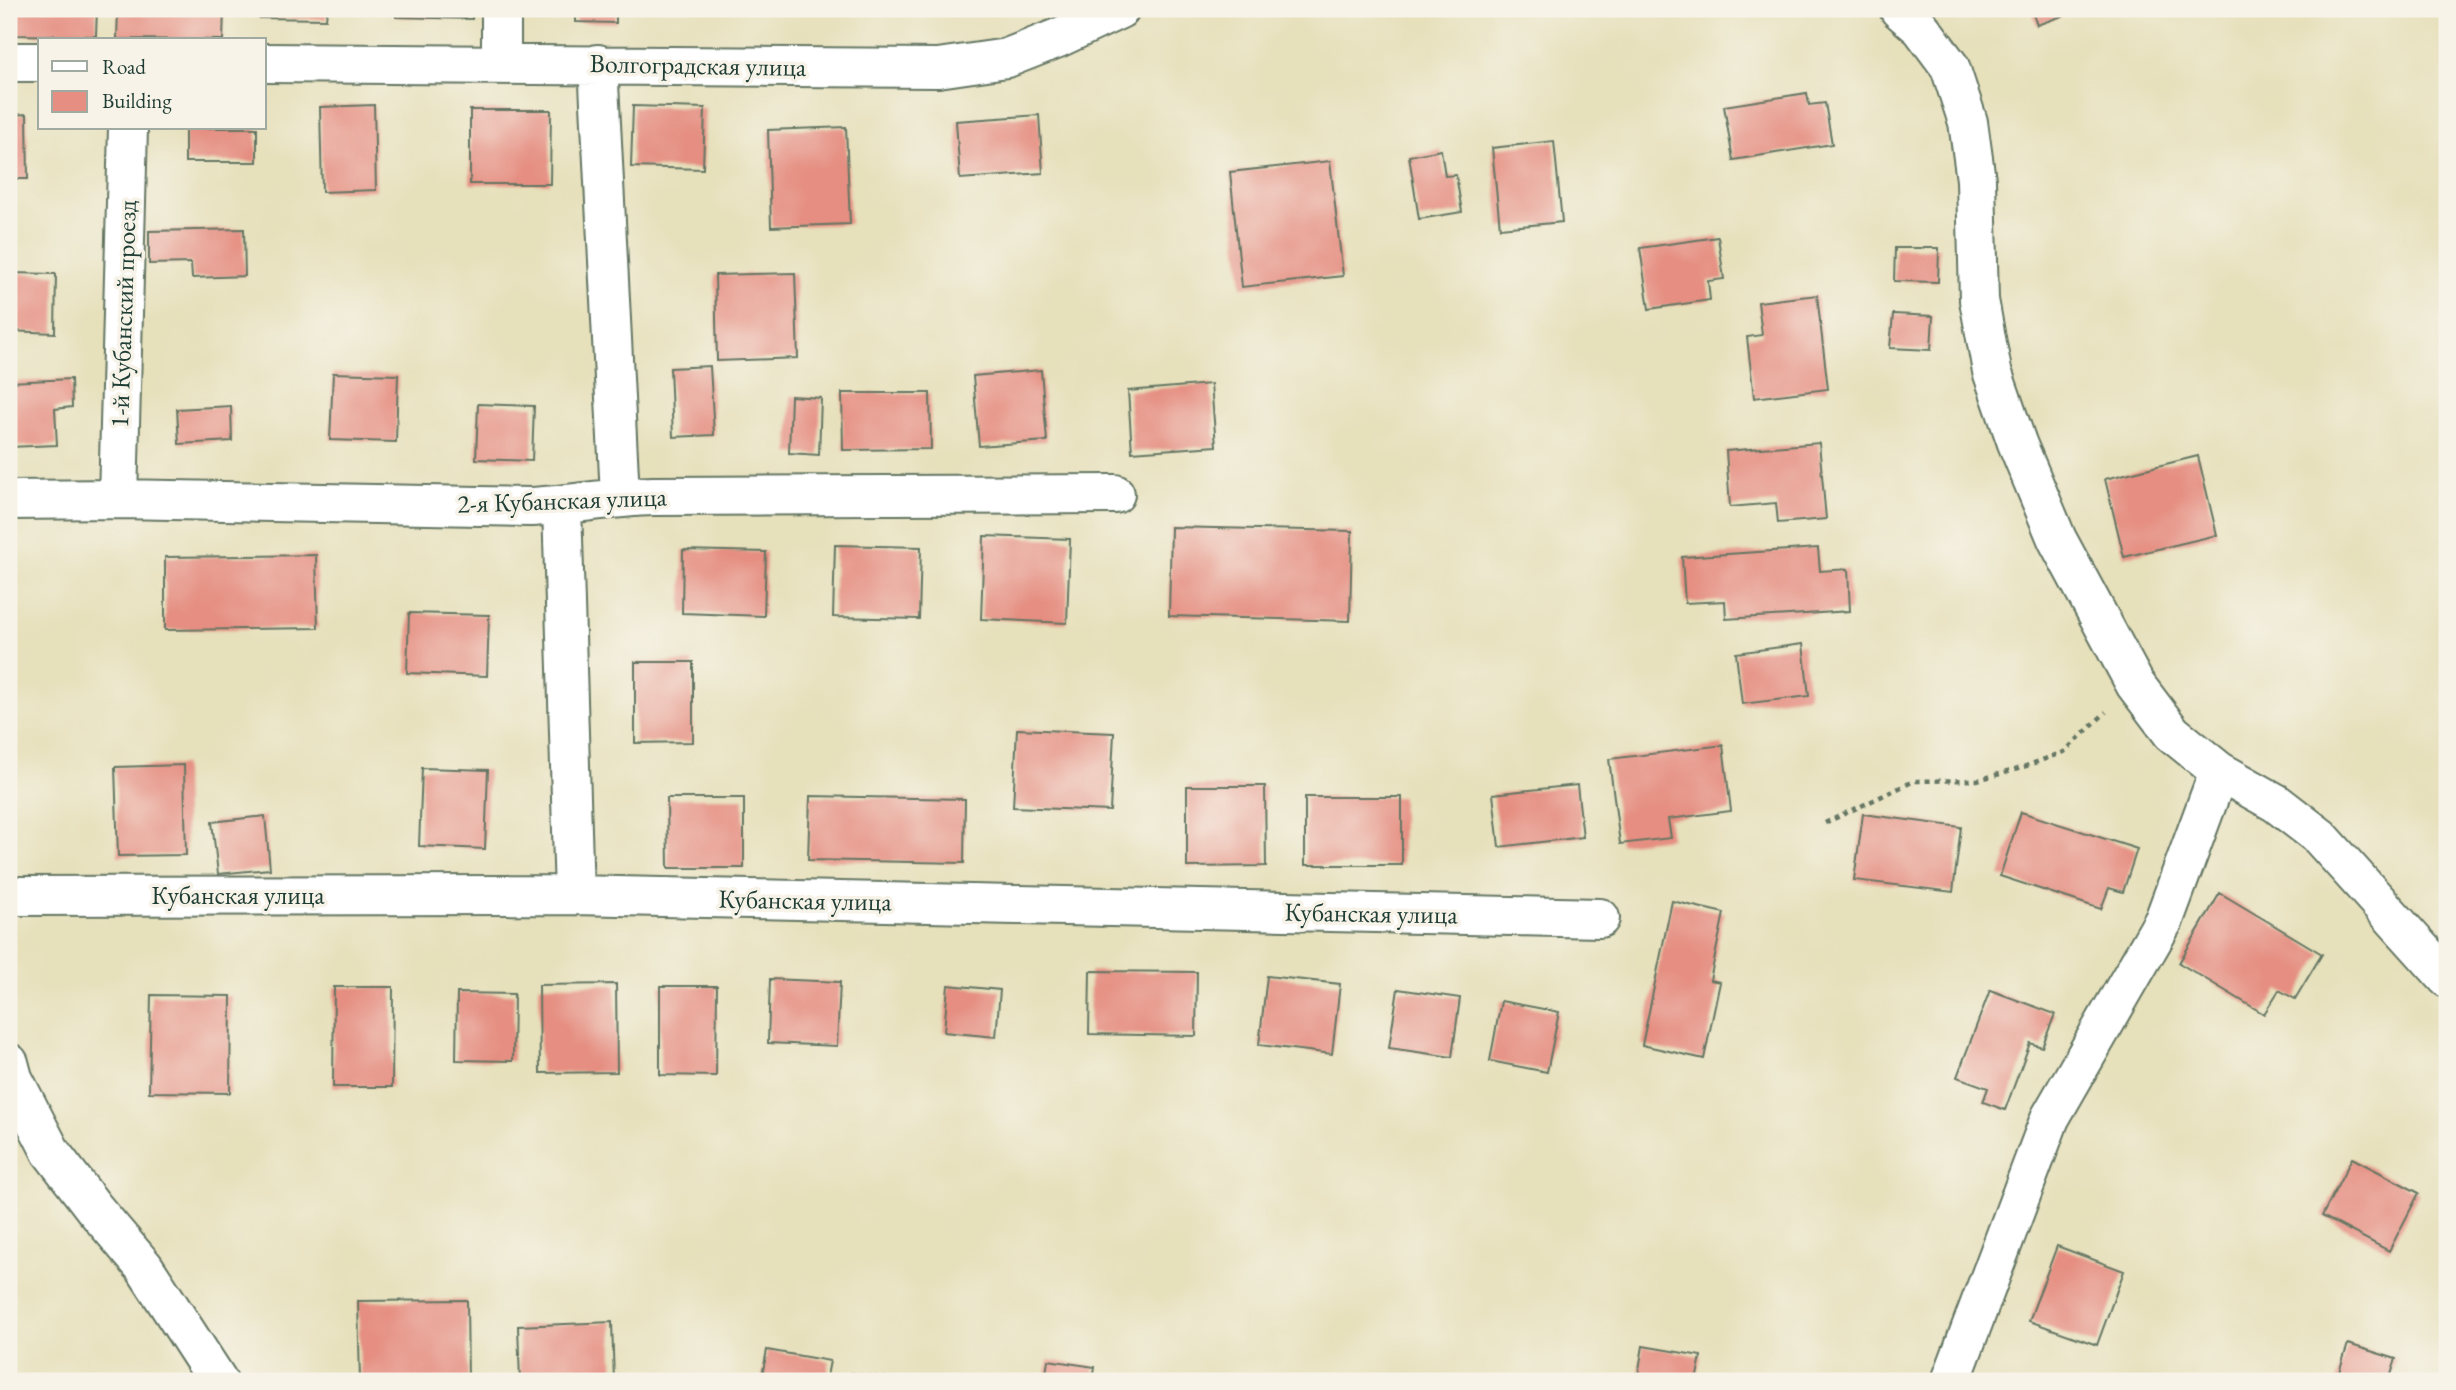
<svg xmlns="http://www.w3.org/2000/svg" width="2456" height="1390" font-family="'EB Garamond',serif">
<rect width="100%" height="100%" fill="#f7f3e8"/>
<filter id="ink" filterUnits="userSpaceOnUse"><feTurbulence type="fractalNoise" baseFrequency=".0143" numOctaves="2"/><feDisplacementMap in="SourceGraphic" scale="14" xChannelSelector="R" yChannelSelector="G"/><feConvolveMatrix kernelMatrix="1 2 1 2 8 2 1 2 1" color-interpolation-filters="sRGB"/></filter>
<filter id="wash" filterUnits="userSpaceOnUse"><feTurbulence type="fractalNoise" baseFrequency=".00686" numOctaves="4" result="noise"/><feDisplacementMap in="SourceGraphic" scale="28" xChannelSelector="R" yChannelSelector="G"/><feGaussianBlur stdDeviation="1.57" result="paint"/><feColorMatrix in="noise" values="0 0 0 0 0 0 0 0 0 0 0 0 0 0 0 0 0 1.4 0 .05"/><feComposite in="paint" operator="in"/></filter>
<g filter="url(#wash)">
<rect width="100%" height="100%" fill="#e6e0bb"/>
<g id="blocks">
<path fill="#e58e81" d="M9,9H97L96,36L9,35Z
M118,9H224L223,40L117,39Z
M259,9H327L326,19L259,18Z
M396,9H473L472,19L396,17Z
M576,9H616V23L576,22Z
M783,9H864V11L783,13Z
M2031,9H2082L2037,25Z
M1807,93L1809,105L1825,103L1832,144L1733,160L1724,106Z
M374,105L376,190L322,192L320,107Z
M633,106L705,108L703,169L631,167Z
M470,110H551L550,184H470Z
M27,114L28,179H9V115Z
M1039,115L1043,173L960,179L956,121Z
M846,127L850,224L771,227L768,130Z
M185,128H257V162H185Z
M1554,141L1562,222L1500,228L1492,148Z
M1441,150L1445,176L1456,175L1462,212L1419,219L1409,156Z
M1330,161L1343,276L1242,287L1230,172Z
M244,229L245,276L192,278L191,263L149,264V231Z
M1718,237L1724,279L1708,281L1710,300L1649,309L1640,248Z
M1895,248H1939L1938,282L1894,281Z
M9,273L56,274L55,333L9,331Z
M795,273L798,358L717,361L715,275Z
M1817,295L1828,389L1754,398L1747,337L1762,335L1758,302Z
M1893,314L1933,316L1931,350L1890,348Z
M710,366L714,435L673,437L670,368Z
M1041,370L1047,441L979,446L973,376Z
M333,373L398,375L396,442L330,440Z
M71,379L72,407L55,409L57,445L9,447V382Z
M1211,384L1216,446L1132,452L1128,391Z
M842,393H930L931,449L843,450Z
M791,396L821,398L819,455L789,453Z
M478,404L534,406L532,461L476,459Z
M231,406L232,441L179,444L177,409Z
M1819,443L1826,519L1778,523L1776,503L1730,507L1726,451Z
M2198,456L2217,535L2124,557L2105,479Z
M1171,527L1352,531L1350,621L1169,616Z
M984,536L1070,539L1067,623L981,619Z
M835,545L921,547L919,619L833,617Z
M1818,548L1820,571L1848,569L1850,611L1726,619L1725,601L1685,603L1682,557Z
M683,550L766,552L764,616L682,613Z
M316,555L318,628L165,630V557Z
M409,613L489,615L487,676L407,673Z
M1803,644L1809,696L1742,704L1736,653Z
M635,662H693V742L635,743Z
M1017,729L1114,733L1110,811L1013,807Z
M1723,745L1731,811L1668,819L1671,838L1620,844L1609,759Z
M184,765L186,855L118,856L115,767Z
M422,768L488,770L485,849L419,846Z
M1577,785L1583,837L1499,847L1493,794Z
M1187,786H1265L1266,866L1187,867Z
M810,796L965,799L964,863L808,860Z
M1305,797H1402V865H1305Z
M667,798H744V868H668Z
M2021,812L2137,849L2123,892L2109,888L2101,909L2000,876Z
M1863,814L1961,827L1953,892L1854,880Z
M265,816L270,869L218,874L212,822Z
M2220,893L2322,954L2295,999L2279,990L2264,1014L2179,963Z
M1672,901L1724,913L1710,980L1720,982L1704,1059L1642,1045Z
M1090,971L1197,972L1196,1036L1089,1034Z
M1267,976L1340,984L1332,1054L1259,1045Z
M770,979L840,982L837,1046L768,1043Z
M616,984L617,1072L540,1073L539,985Z
M948,985L1000,990L996,1037L944,1032Z
M660,986H717L716,1076L660,1075Z
M334,987H393L392,1087H333Z
M1398,989L1460,998L1452,1057L1389,1048Z
M1990,990L2055,1014L2042,1047L2030,1043L2005,1110L1983,1102L1988,1088L1957,1077Z
M457,993L514,994L513,1061L456,1060Z
M151,995L231,996L230,1093L149,1092Z
M1501,1001L1559,1012L1547,1072L1490,1061Z
M2352,1158L2419,1193L2389,1251L2322,1216Z
M2057,1246L2124,1271L2097,1345L2029,1321Z
M467,1300L468,1381H360L358,1301Z
M612,1322L614,1381H520L518,1326Z
M2348,1344L2396,1359L2389,1381H2336Z
M1643,1346L1701,1356L1696,1381H1637Z
M767,1350L830,1361L826,1381H761Z
M1048,1360L1095,1367L1093,1381H1045Z
M852,1373L902,1380L901,1381H851Z"/>
</g>
</g>
<g filter="url(#ink)">
<use href="#blocks" fill-opacity="0" stroke="#657663" stroke-width="2"/>
<g fill="none" stroke-linecap="round" stroke-linejoin="round">
<defs>
<path id="minor" d="M501,9V63
M1899,9L1921,28L1950,67L1968,122L1976,180L1979,300L1992,371L2017,443L2057,539L2135,684L2172,733L2219,771L2276,803L2320,837L2447,978
M9,62H40
M264,63L938,68L1007,58L1058,38L1120,9
M598,64L620,496
M118,499L128,128
M9,500L118,499L531,507C572,505 612,497 653,496L1115,494
M562,506L574,895
M9,896L574,895L1600,918
M9,1063L13,1078L51,1152L94,1208L144,1267L218,1381
M1951,1381L2050,1118L2164,920L2219,771"/>
</defs>
<use href="#minor" stroke="#657663" stroke-width="42"/>
<path stroke="#657663" stroke-width="4.5" stroke-dasharray="5 5" stroke-linecap="butt" d="M1825,823L1914,781L1977,780L2015,770L2064,752L2106,712"/>
<use href="#minor" stroke="#fff" stroke-width="38"/>
</g>
</g>
<g text-anchor="middle" stroke-width="7" stroke-linejoin="round" paint-order="stroke">
<g font-size="26" fill="#1f3d34" stroke="#f7f3e8">
<text transform="translate(698 65) rotate(1)" y="9">Волгоградская улица</text>
<text transform="translate(123 314) rotate(-88)" y="9">1-й Кубанский проезд</text>
<text transform="translate(562 500) rotate(-2)" y="9">2-я Кубанская улица</text>
<text x="238" y="904">Кубанская улица</text>
<text transform="translate(805 900) rotate(1)" y="9">Кубанская улица</text>
<text transform="translate(1371 913) rotate(1)" y="9">Кубанская улица</text>
</g>
</g>
<rect width="2456" height="1390" fill="none" stroke="#f7f3e8" stroke-width="35"/>
<rect x="38" y="38" width="228" height="91" fill="#f7f3e8" stroke="#a1aaa0" stroke-width="2"/>
<rect x="52" y="61" width="35" height="10" fill="#ffffff" stroke="#a1aaa0" stroke-width="2"/>
<text x="102" y="74" font-size="21" fill="#1f3d34">Road</text>
<rect x="52" y="91" width="35" height="21" fill="#e58e81" stroke="#a1aaa0" stroke-width="2"/>
<text x="102" y="108" font-size="21" fill="#1f3d34">Building</text>
</svg>
